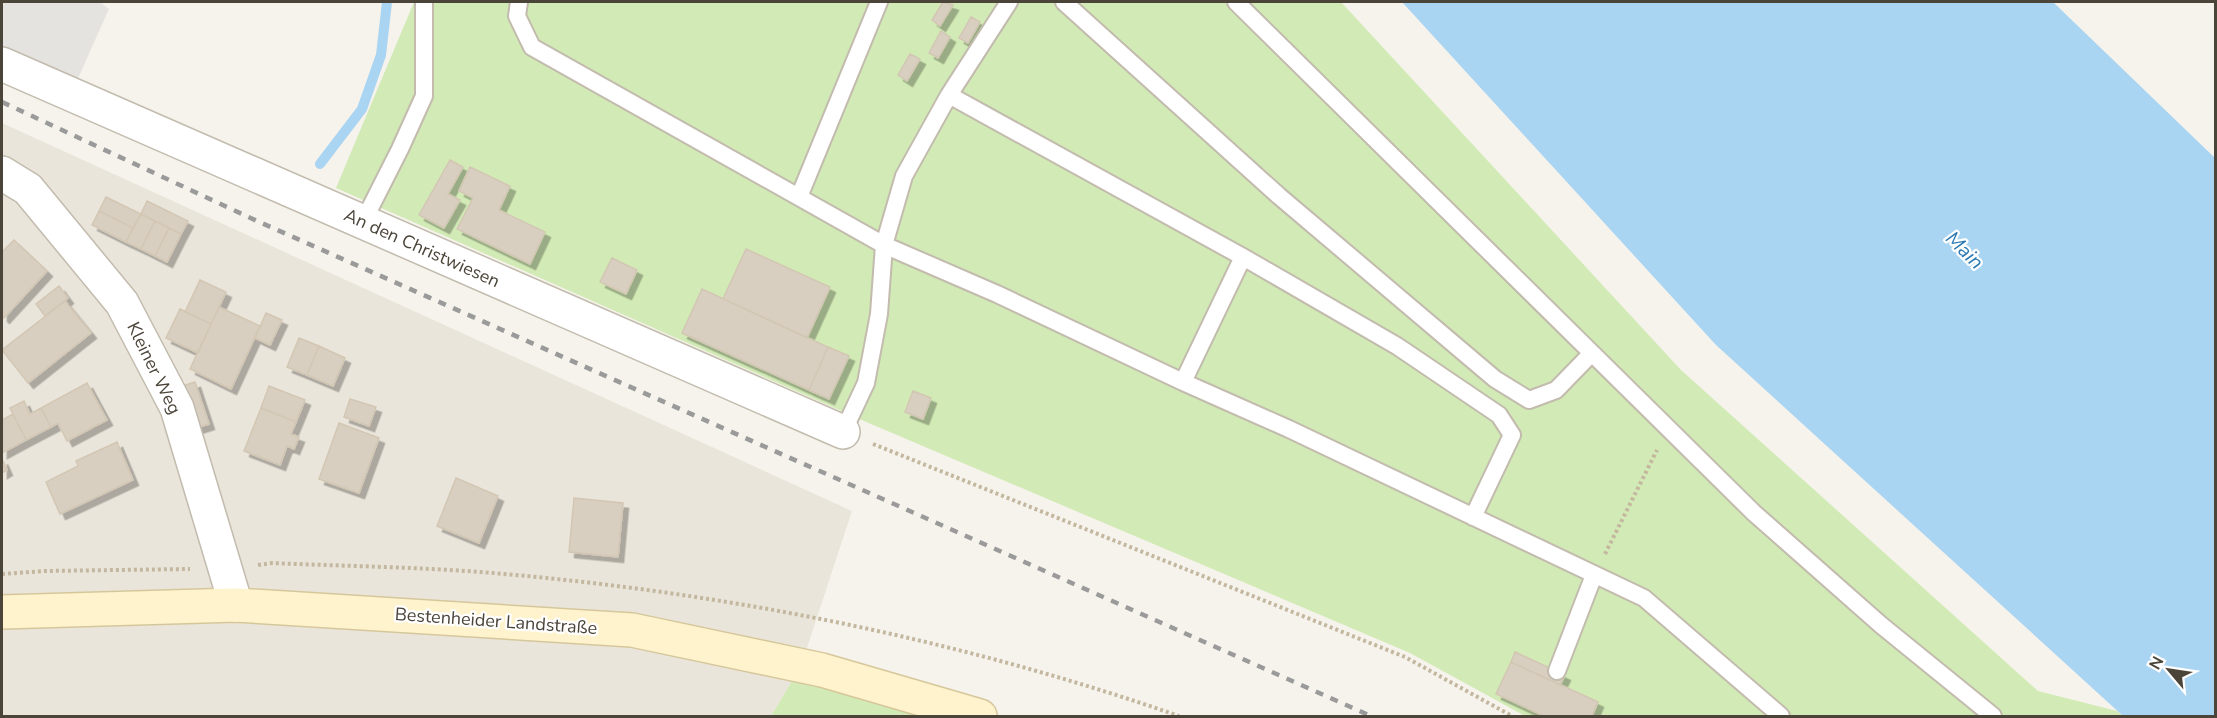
<svg xmlns="http://www.w3.org/2000/svg" width="2217" height="718" font-family="'Nunito Sans',sans-serif">
<defs>
<filter id="shadow"><feDropShadow dx="5.5" dy="5.5" stdDeviation="0" flood-color="#0004"/></filter>
</defs>
<rect width="100%" height="100%" fill="#f6f3ec"/>
<path fill="#eae5da" d="M2,123L852,511L801,666L771,716H2Z"/>
<path fill="#d2eab5" d="M414,2H1341L1681,370L2038,691L2117,711L2123,716H1525L1410,653L871,424L336,188Z
M801,666L976,716H771Z"/>
<path fill="#e5e3e0" d="M2,2H100L109,9L71,94L2,64Z"/>
<path fill="#a9d4f2" d="M1402,2H2053L2215,158V716H2123L1716,345Z"/>
<g fill="none" stroke-linecap="round" stroke-linejoin="round">
<path stroke="#a9d4f2" stroke-width="10" d="M320,164L362,109L381,55L387,2"/>
</g>
<path fill="#d8cfc1" stroke="#d3c7b4" stroke-width="1.5" filter="url(#shadow)" d="M943,2L953,5L940,26L932,20Z
M971,17L980,22L968,43L959,38Z
M941,31L950,37L938,58L929,53Z
M910,54L920,59L907,81L898,75Z
M450,160L463,167L448,194L460,200L444,228L419,215Z
M470,167L510,186L499,210L545,232L530,264L457,229L473,198L459,191Z
M106,197L141,214L133,228L99,211Z
M147,201L188,221L181,234L141,214Z
M99,211L133,228L126,242L92,225Z
M141,214L155,221L141,249L126,242Z
M155,221L169,228L155,256L141,249Z
M169,228L181,234L167,262L155,256Z
M14,240L47,271L4,318L2,316V252Z
M746,249L830,287L807,338L723,299Z
M612,258L637,270L626,294L600,282Z
M200,280L226,292L211,324L185,312Z
M59,286L68,298L45,316L36,304Z
M702,289L828,347L809,390L682,333Z
M65,301L91,333L28,383L2,350Z
M219,307L260,326L231,389L190,369Z
M180,309L211,324L198,353L166,338Z
M266,313L282,320L270,345L255,338Z
M299,338L319,346L307,375L287,367Z
M319,346L345,358L333,386L307,375Z
M828,347L849,356L829,399L809,390Z
M195,382L209,424L193,429L179,387Z
M87,383L107,420L67,441L58,423L51,427L41,408Z
M269,386L305,400L296,422L261,408Z
M913,391L931,398L923,419L905,412Z
M350,399L376,407L369,426L344,417Z
M24,401L30,414L41,408L51,427L26,440L10,408Z
M261,408L296,422L291,434L299,437L294,449L287,446L280,465L244,451Z
M13,414L26,440L2,453V420Z
M339,423L379,438L359,493L319,479Z
M117,442L133,480L60,514L46,482L78,466L76,461Z
M2,459L7,470L2,473Z
M456,478L498,496L479,543L437,526Z
M574,498L623,503L618,557L569,552Z
M1515,652L1565,675L1560,685L1511,662Z
M1511,662L1598,702L1592,716H1544L1496,694Z"/>
<g fill="none" stroke-linecap="round" stroke-linejoin="round">
<defs>
<path id="service" d="M519,2L517,16L532,47L884,245L997,294L1183,382L1289,429L1644,598L1781,716
M1064,2L1279,196L1495,379L1529,400L1556,390L1592,353
M1236,2L1754,513L1881,625L1993,716
M949,95L1243,257L1397,346L1499,415L1512,435L1473,517
M799,197L879,2
M363,222L400,149L424,96V2
M1183,382L1243,257
M843,432L866,383L879,314L884,245L904,176L949,95L1009,2
M1557,671L1594,575"/>
<path id="minor" d="M2,64L843,432
M2,173L28,189L122,303L177,408L236,605"/>
<path id="secondary" d="M2,612L236,605L632,630L822,670L980,716"/>
</defs>
<use href="#service" stroke="#c2bbae" stroke-width="20"/>
<use href="#minor" stroke="#c2bbae" stroke-width="36"/>
<use href="#secondary" stroke="#d6c79b" stroke-width="36"/>
<path stroke="#c4b79f" stroke-width="4" stroke-dasharray="3 3" stroke-linecap="butt" d="M873,444L1405,657L1512,716
M1605,554L1657,450
M258,565L272,563C341,566 412,567 481,572C718,591 955,638 1179,716
M2,574L45,571L190,569"/>
<use href="#service" stroke="#fff" stroke-width="16"/>
<use href="#minor" stroke="#fff" stroke-width="33"/>
<use href="#secondary" stroke="#fff3cd" stroke-width="33"/>
<path stroke="#9a9a9a" stroke-width="4.5" stroke-dasharray="8 8" stroke-linecap="butt" d="M2,102L257,221L1371,716"/>
</g>
<g text-anchor="middle" stroke-width="4.5" stroke-linejoin="round" paint-order="stroke">
<g font-size="18" fill="#4b4439" stroke="#fff">
<text transform="translate(422 248) rotate(24)" y="6">An den Christwiesen</text>
<text transform="translate(154 368) rotate(64)" y="6">Kleiner Weg</text>
<text transform="translate(496 621) rotate(4)" y="6">Bestenheider Landstraße</text>
</g>
<g font-size="20" font-style="italic" fill="#2e7ab2" stroke="#fff">
<text transform="translate(1965 250) rotate(45)" y="7">Main</text>
</g>
</g>
<rect width="2217" height="718" fill="none" stroke="#4b4439" stroke-width="6"/>
<g transform="translate(2169 670) rotate(299)" stroke="#ffffff" stroke-width="4.5" paint-order="stroke">
<path d="M0-4.5L10 22L0 15L-10 22Z" fill="#4b4439"/>
<text y="-9" font-size="16" font-weight="bold" text-anchor="middle" fill="#4b4439">N</text>
</g>
</svg>
